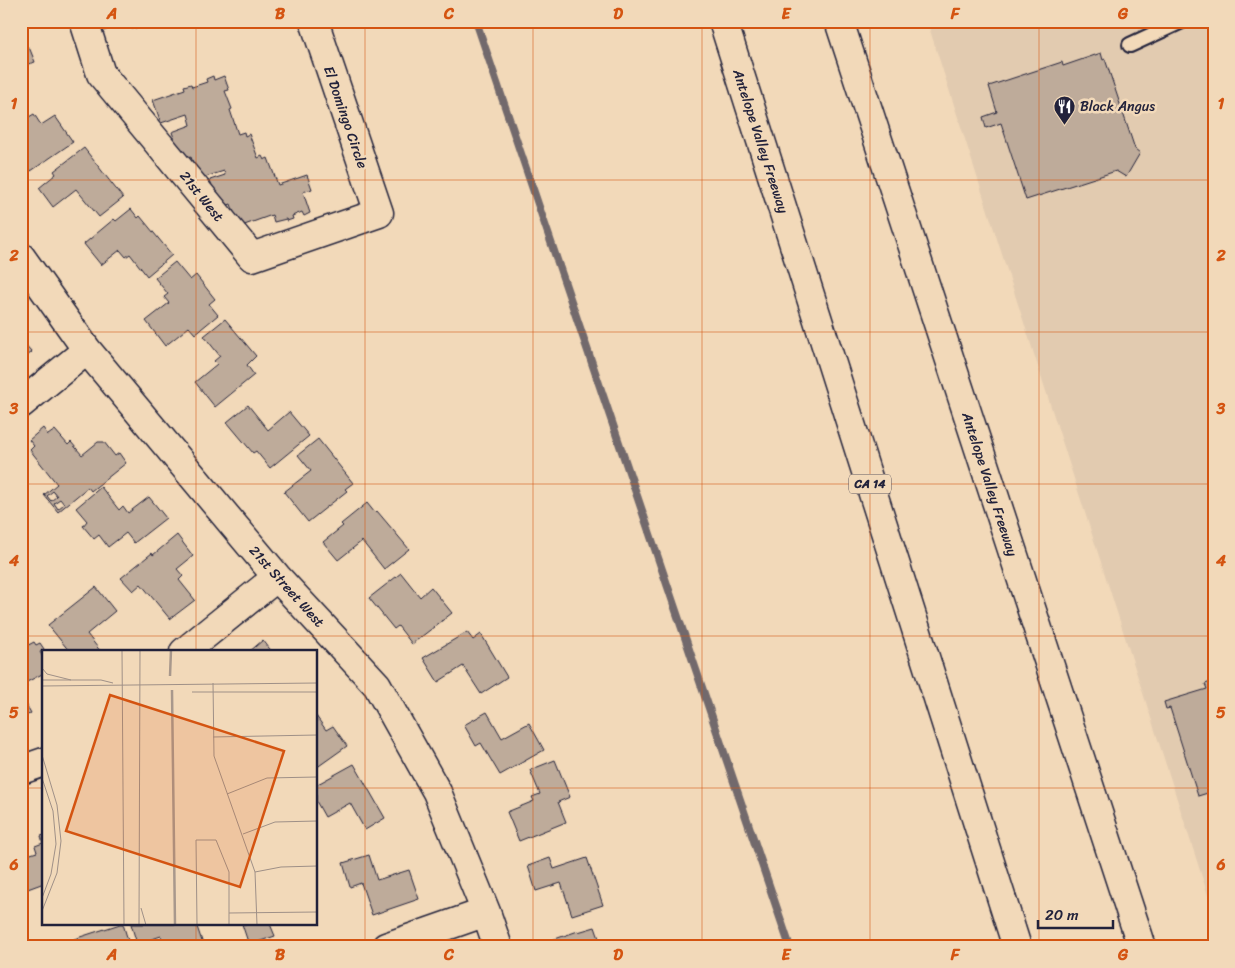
<svg xmlns="http://www.w3.org/2000/svg" width="1235" height="968" font-family="Sriracha,sans-serif">
<rect width="100%" height="100%" fill="#f2d9b9"/>
<filter id="ink" filterUnits="userSpaceOnUse"><feTurbulence type="fractalNoise" baseFrequency=".02" numOctaves="2"/><feDisplacementMap in="SourceGraphic" scale="10" xChannelSelector="R" yChannelSelector="G"/><feConvolveMatrix kernelMatrix="1 2 1 2 8 2 1 2 1" color-interpolation-filters="sRGB"/></filter>
<g filter="url(#ink)">
<path fill="#e2cbb0" d="M927,21H1214V914Z"/>
<g fill="none" stroke-linecap="round" stroke-linejoin="round">
<path stroke="#72696c" stroke-width="8" d="M476,21L790,947"/>
</g>
<path fill="#beab9a" stroke="#22223b" fill-rule="evenodd" d="M93,21H156L150,23L151,26L144,28L143,26L132,29L130,22L97,33Z
M21,33L27,48L29,47L35,62L21,66Z
M1101,53L1103,60L1105,59L1135,149L1140,153L1126,177L1116,171L1026,200L1001,123L986,128L983,117L997,112L989,86L1062,62L1063,66Z
M213,76L214,80L224,76L229,90L225,91L232,109L230,110L238,134L244,132L245,136L249,134L258,158L262,156L264,160L268,158L278,185L307,175L312,189L303,192L310,213L304,216L302,212L292,216L293,219L287,221L286,219L274,222L272,215L239,227L231,204L220,208L210,180L225,175L224,171L199,179L191,157L182,161L172,132L191,125L188,114L161,123L153,100L185,89L184,86L191,84L192,87L207,82L206,79Z
M34,114L41,125L55,116L73,142L31,171L21,157V117L24,120Z
M84,148L123,198L99,217L76,189L53,207L39,188L56,174L54,171Z
M131,209L138,218L140,216L172,255L147,276L130,254L126,257L120,250L101,265L84,244L114,219L116,221Z
M175,262L190,280L196,275L215,299L209,304L218,315L195,334L189,327L165,346L146,321L169,303L164,297L168,294L155,278Z
M225,319L256,356L247,365L254,375L215,407L195,382L217,364L214,361L220,356L204,336Z
M21,340L32,352L21,361Z
M248,405L268,430L289,412L309,436L270,468L256,451L253,453L227,422Z
M43,428L48,435L55,430L68,445L71,442L82,455L98,442H104L115,456L119,453L126,463L91,491L88,487L58,512L44,495L57,484L30,450L34,446L29,440ZM53,491L57,496L51,501L47,496ZM60,499L64,504L58,509L54,503Z
M318,439L353,483L345,489L347,491L308,522L284,492L311,471L298,455Z
M101,487L119,510L123,506L128,513L149,497L166,518L134,543L126,533L108,547L99,535L94,539L83,526L87,521L76,508Z
M367,503L375,513L377,511L409,549L384,569L362,541L338,560L323,542L343,526L341,524Z
M177,535L193,556L177,569L183,576L179,580L195,600L170,619L141,584L133,591L121,578L152,553L153,555Z
M401,573L420,597L431,587L452,613L412,644L398,626L394,629L369,598Z
M96,587L115,611L87,634L101,652H70L48,625Z
M467,632L473,640L481,634L507,677L481,694L463,666L438,682L423,658Z
M263,640L272,652H249Z
M34,642L36,645L40,643L44,649L40,652L44,659V673L25,683L27,687L21,690V649Z
M1214,681V791L1198,796L1170,708L1166,709L1164,702L1207,689L1205,684Z
M21,695L31,713L21,719Z
M487,712L502,738L529,723L544,750L500,775L481,743L476,746L464,725Z
M316,716L326,730L333,726L347,746L316,768Z
M555,760L570,797L558,802L566,822L519,841L507,812L534,801L532,797L540,794L530,770Z
M354,764L385,818L365,830L350,803L325,817L316,801V785Z
M44,835V883L25,890L21,879V857L37,852L35,846L43,843L41,836Z
M369,855L377,880L409,870L419,899L372,915L361,883L350,887L343,863Z
M550,858L554,869L587,858L603,905L572,915L561,883L536,891L528,866Z
M120,924H123L130,947H77L74,939Z
M131,924H196L204,947H170L168,942L164,944L161,936L137,944Z
M242,924H270L275,936L249,945Z
M595,927L602,947H555L552,940L578,931V932Z"/>
<g fill="none" stroke-linecap="round" stroke-linejoin="round">
<defs>
<path id="service" d="M1130,45L1182,21"/>
<path id="minor" d="M84,21L101,74L252,257L379,213L314,21
M21,257L87,350L277,577L377,685L437,792L486,912L498,947
M21,404L87,350
M184,652L277,577
M21,770L44,762
M386,947L486,912"/>
<path id="motorway" d="M723,21L1017,947
M839,21L1142,947"/>
</defs>
<use href="#service" stroke="#22223b" stroke-width="18"/>
<use href="#minor" stroke="#22223b" stroke-width="31"/>
<use href="#motorway" stroke="#22223b" stroke-width="31"/>
<use href="#service" stroke="#f2d9b9" stroke-width="14"/>
<use href="#minor" stroke="#f2d9b9" stroke-width="28"/>
<use href="#motorway" stroke="#f2d9b9" stroke-width="28"/>
</g>
</g>
<path fill="none" stroke="#d45411" stroke-width="1" stroke-opacity="0.55" d="M196,21V652M365,21V947M533,21V947M702,21V947M870,21V947M1039,21V947M21,180H1214M21,332H1214M21,484H1214M21,636H1214M21,788H44M316,788H1214M196,924V947"/>
<defs>
<symbol id="restaurant-pin" viewBox="-11 -11 22 30"><path d="M0 17L-7.5 6A9.5 9.5 0 1 1 7.5 6Z" fill="#22223b" stroke="#f2d9b9"/><path d="M-5-6h1v4h1v-4h1v4h1v-4h1v5L-1.5 .5V6h-2V.5L-5-1ZM5-6V6H3V1.5H1.5Q1.5-4 5-6Z" fill="#fff"/></symbol>
</defs>
<g fill-rule="evenodd">
<use href="#restaurant-pin" x="1052" y="94" width="25" height="34"/>
</g>
<g text-anchor="middle" stroke-width="5" stroke-linejoin="round" paint-order="stroke">
<rect fill="#f2d9b9" stroke="#605961" stroke-width="1" x="849" y="474.5" width="42" height="19" rx="4"/>
<g font-size="12" font-weight="bold" fill="#22223b">
<text x="870" y="488">CA 14</text>
</g>
<g font-size="14" fill="#22223b" stroke="#f2d9b9" text-anchor="start">
<text x="1080" y="111">Black Angus</text>
</g>
<g font-size="14" fill="#22223b" stroke="#f2d9b9">
<text transform="translate(346 117) rotate(71)" y="5">El Domingo Circle</text>
<text transform="translate(761 141) rotate(72)" y="5">Antelope Valley Freeway</text>
<text transform="translate(202 196) rotate(51)" y="5">21st West</text>
<text transform="translate(990 484) rotate(72)" y="5">Antelope Valley Freeway</text>
<text transform="translate(287 586) rotate(48)" y="5">21st Street West</text>
</g>
</g>
<g transform="translate(42 650)">
<rect width="275" height="275" fill="#f2d9b9"/>
<path fill="none" stroke="#a8988c" stroke-width="2.5" d="M128,26L129,0M130,40L133,275"/>
<path fill="none" stroke="#9f9087" stroke-width="1" d="M80,0L82,275M0,18L5,24L29,30M0,30H59L71,33M171,33L172,106L213,222L215,275M0,36L275,33M150,42H275M171,87L275,85M0,105L15,155L19,191L15,223L0,261M0,128L11,161L14,194L9,224L0,248M185,144L225,128L275,127M201,184L233,172L275,171M213,222L239,217L275,216M99,258L104,275M187,263L275,262M97,275L98,0M155,275L154,190H174L187,222V275"/>
<path fill="#d45411" fill-opacity="0.15" stroke="#d45411" stroke-width="2.5" d="M68,45L242,101L198,237L24,181Z"/>
<rect width="275" height="275" fill="none" stroke="#22223b" stroke-width="2.5"/>
</g>
<rect width="1235" height="968" fill="none" stroke="#f2d9b9" stroke-width="55"/>
<path d="M1038 920v8h75v-8" fill="none" stroke="#22223b" stroke-width="2.5"/>
<text x="1045" y="920" font-size="15" fill="#22223b" stroke="#f2d9b9" stroke-width="4" paint-order="stroke">20 m</text>
<rect x="28" y="28" width="1180" height="912" fill="none" stroke="#d45411" stroke-width="2"/>
<g font-size="16" text-anchor="middle" font-weight="bold" fill="#d45411">
<text x="112" y="19">A</text>
<text x="280" y="19">B</text>
<text x="449" y="19">C</text>
<text x="618" y="19">D</text>
<text x="786" y="19">E</text>
<text x="955" y="19">F</text>
<text x="1123" y="19">G</text>
<text x="14" y="109">1</text>
<text x="1221" y="109">1</text>
<text x="14" y="261">2</text>
<text x="1221" y="261">2</text>
<text x="14" y="414">3</text>
<text x="1221" y="414">3</text>
<text x="14" y="566">4</text>
<text x="1221" y="566">4</text>
<text x="14" y="718">5</text>
<text x="1221" y="718">5</text>
<text x="14" y="870">6</text>
<text x="1221" y="870">6</text>
<text x="112" y="960">A</text>
<text x="280" y="960">B</text>
<text x="449" y="960">C</text>
<text x="618" y="960">D</text>
<text x="786" y="960">E</text>
<text x="955" y="960">F</text>
<text x="1123" y="960">G</text>
</g>
</svg>
